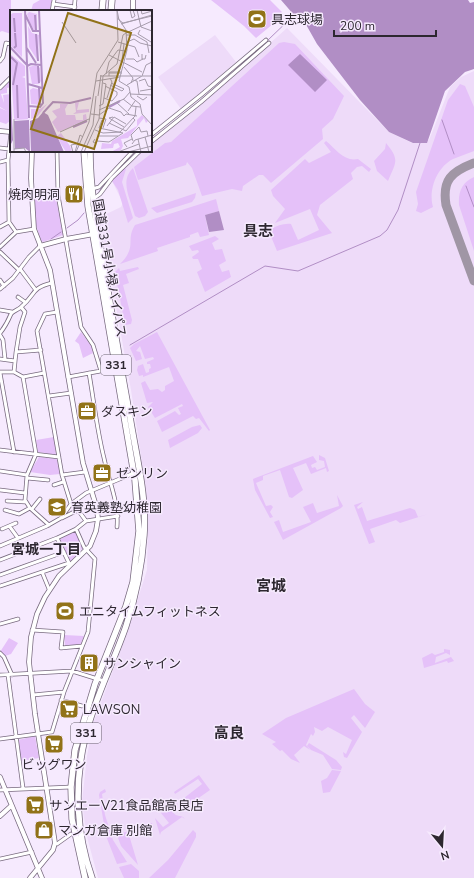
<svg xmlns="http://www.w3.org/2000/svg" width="474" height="878" font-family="'Nunito Sans','Noto Sans JP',sans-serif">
<rect width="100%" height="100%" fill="#f6eafe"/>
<path fill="#eedbf9" d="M287,28L389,132L412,143L429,140L450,87L461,77L474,71V878H98L86,833L82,802L87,756L94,721L126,636L147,570L148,519L146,488L131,390L100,217L121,207L123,203L112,181L132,159L142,151H151V143L185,114L202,104Z
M215,35L236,62L181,109L158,77Z"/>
<path fill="#e5c1f9" d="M0,0H11V34L2,31L0,32Z
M40,0H52L50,11H31L33,4Z
M211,0H270L282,12L277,17L279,19L256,38L244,26Z
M284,42L295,44L344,96L333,119L322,129L323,139L271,183L263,175H259L243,186L242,191L232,189L202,196L192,168L187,162L186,165L138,180L134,167L165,143L171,142L279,43Z
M11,80V87L7,88V93L1,94L4,103L3,95L11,94V124H10V121L6,124L0,122V108L7,111L0,107V91Z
M460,84L465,86L474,107V151C467,154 460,156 453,159C437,167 428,190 433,207L421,213L416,211L418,204L416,192L448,100Z
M326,141C336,149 344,162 358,159L371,169L369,172L362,166L357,167L351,173L353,179L320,205L317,215L332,233L277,251L270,234L271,229C277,226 284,223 291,224L298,240L319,230L310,209L275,223L285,209L273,196L271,190L305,159L309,163L331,152L324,143Z
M386,143C400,160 396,162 388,181L377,171L374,161L385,149Z
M124,168L126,169L122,182L133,218L128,223L118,190L112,181Z
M133,168L148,212L145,216L139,218L135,216C131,200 119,181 133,168Z
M474,177V251L459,205C458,192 462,182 474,177Z
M196,193L195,198L192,202L157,213L151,208Z
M56,197L63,235L43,242L41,241L36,225L34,199Z
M216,199L219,211L205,215L209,235L200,237L198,232L190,235V237L157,248L158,251L120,264C138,246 125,241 135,225Z
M215,236L219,239L212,243L215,250L222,249L226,261L219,265L222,272L229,270L231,277L205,292L197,272L202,269L198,259H193L192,257L199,252L198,250L192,251L189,246Z
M138,267L139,269L126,274L129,283L123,285L132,320L131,324L125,325L115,272L119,268L120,271Z
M81,332L92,347L93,353L83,358L79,344L75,341Z
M157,332L210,430L209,431L199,418L196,419L193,416L162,432L157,421L175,411L179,415L181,414L178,408L183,406L182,404L155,418L148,407L153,402L147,403L141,383L145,381L150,390L158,389L162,392L165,390V386L174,381L169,367L143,377V375L139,376L137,370L138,366L143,364L146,373L149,372V369L151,368L150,364H147V362L154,359L153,357L145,359L140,346L136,351L140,352L142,359L136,361L130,348L134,344Z
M200,425L202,428L198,433L170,448L168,440L192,427Z
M54,437L56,455L38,452L36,440Z
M319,455L325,458L329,471L327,472L326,468L311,474L306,463L293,468L303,490L292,498L289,497L280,470L263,476V480L256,483L266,506L271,505L273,507L270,512L273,517L270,518L255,490L253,479L313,456L317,462L311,465L312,468L315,467L317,470L325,467L324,461L319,460Z
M39,457L57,459L60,474L50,475L30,472Z
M337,495L343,506L341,508L283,540L274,522L279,520L283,532L311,522L303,507L313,503L317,513L339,506Z
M363,502L357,507L358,509L362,507L367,521L410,508L415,510L418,517L428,514L400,523L396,520L370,529L375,542L369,544L354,505Z
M73,532H76L83,548L70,562L59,540Z
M64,635L84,636L81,644L65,646Z
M9,638L18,643L11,654L5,656L0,652Z
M444,649L450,650V655L446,653L436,657L435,663L451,657L454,661L448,663L447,661L424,668L422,658L432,653L435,655L444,652Z
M354,689L365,704L375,712L365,728L354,715L351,718L362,732L347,758L344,757L343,752L346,754L352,740L328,727L322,731L314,727L315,732L313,736L311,734L306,745L310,750L304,746L294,755L300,763L291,759L282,750L280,751L272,744L276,742L262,734L286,718Z
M35,736L39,758L21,761L18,740Z
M309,743L336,760L342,767L341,770L332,769L323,755L311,750L307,746Z
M332,770L341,771L330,792L323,793L321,781L327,778Z
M199,775L210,790L190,804L183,800L179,802L202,784L198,779L175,794L174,792Z
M105,789L106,792L102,794L105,815L113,840L127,862L117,864L106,836L99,795L100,792Z
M175,803L172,809C173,816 178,815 183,817L185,819L182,817L161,832L160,835L155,818L163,827L169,823L161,813Z
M152,823L153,827L129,835L138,865L121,846L117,835Z
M193,830L196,833V837L175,878H149L168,860Z
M131,864L139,871V878H124L119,867Z"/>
<path fill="#b18ec5" d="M281,0H468L470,3L474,2V69L465,72L445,91L427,143H413L389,132L360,100L317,44L304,21L294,15Z
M300,54L327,80L315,92L288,65Z
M219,211L224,230L209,232L205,215Z"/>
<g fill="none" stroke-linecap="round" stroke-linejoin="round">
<path stroke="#b18ec5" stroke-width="1" d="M267,41L293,16
M190,105L264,43
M442,120L454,154
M151,137L161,129
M132,154L136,151
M466,186L474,207
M99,192L104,184
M67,228L78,220L84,213
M51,239L61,232
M130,345L265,266L298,271L380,236L387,230L398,210L420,143"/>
<path stroke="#a096a5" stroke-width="9" d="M474,163C451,172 442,180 446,205L474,281"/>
<defs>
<path id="street" d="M53,4L75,7
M52,11L54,0
M74,11L75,0
M0,61L3,57L6,43L11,44
M0,88L11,77
M151,135L201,95L266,40
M151,142L201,102L269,43
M0,148L9,149
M57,151L58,195L81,327L93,345L101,371
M8,160L11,132
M0,162L8,160L9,222L16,232L34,229
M92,189L99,187L133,151
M9,197L58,195
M93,199L100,194L112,178L140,151
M0,227L9,222
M0,247L16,232
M0,252L19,270
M20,269L35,289
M0,280L4,286
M0,289L13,278L29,257L40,246
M18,297L25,302
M0,310L12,312
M57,312L45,314L37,331L62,475L85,472
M0,333C5,327 8,321 11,314C13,311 18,310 21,307C36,295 30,288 52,283
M0,335L3,340L5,359
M16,352L20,327L25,312L21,307
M0,359L15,361
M0,372H14L23,377L44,373
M14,372L16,352L41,350
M0,373L14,452
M89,373C94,402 97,430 104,458C109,482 119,502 117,527
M23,377L36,454L27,475L25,500L30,508L49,525
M68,377L117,368
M49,396L71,393
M0,450L59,457
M0,471L27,475
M62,475L71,504
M27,478L48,480
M54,485L63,482
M0,490L25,493
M7,501L26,502
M32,509L40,499
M5,510L19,514L30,508
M62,518L78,510L86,521
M10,527L18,538
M2,529L16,523
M0,546L47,526L61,518L71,504L86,493L134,473
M0,560L57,538L76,529L86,521L118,516
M42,572L49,589
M0,575L64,552
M0,586L69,563L57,538
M0,624L18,619
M32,630L63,632L61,648L82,646
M0,653L4,657L12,675
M0,675L72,671L104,681
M8,675L23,788
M33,695L64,692
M61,700L82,706
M0,739L52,732L64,692L88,632L95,559L84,547L76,529
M0,790L71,787
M57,844L71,834
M0,859L32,852"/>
<path id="secondary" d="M133,11V0
M0,131L11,132
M40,246L66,239L94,234
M0,777L42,878
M0,816L11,806
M30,878L53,850L55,843L35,714L29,662L31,637L37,614L45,597L59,576L90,546L96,531L98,519L97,509L83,463L50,270L34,229L31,178L32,151"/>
<path id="highway" d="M102,11L103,0
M111,11L112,0
M84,151L88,206L135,480L139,531L133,582L126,606L95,684L75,750L71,787L72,819L85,878
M90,151C90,192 98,233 105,273C113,321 121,369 130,417C136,455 147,496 144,535C142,566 136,596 126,626C113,664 94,699 85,738C74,784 76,833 92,878"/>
</defs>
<use href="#street" stroke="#786a7f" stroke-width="4.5"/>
<use href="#secondary" stroke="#786a7f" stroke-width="5.5"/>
<use href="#highway" stroke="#786a7f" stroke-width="7"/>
<use href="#street" stroke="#fff" stroke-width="3"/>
<use href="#secondary" stroke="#fff" stroke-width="4"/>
<use href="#highway" stroke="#fff" stroke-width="5.5"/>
</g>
<defs>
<symbol id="stadium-square" viewBox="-11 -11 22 22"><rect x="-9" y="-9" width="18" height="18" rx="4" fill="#917218" stroke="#f6eafe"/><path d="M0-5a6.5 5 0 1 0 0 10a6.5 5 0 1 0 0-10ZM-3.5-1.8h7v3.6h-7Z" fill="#fff"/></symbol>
<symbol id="restaurant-square" viewBox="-11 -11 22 22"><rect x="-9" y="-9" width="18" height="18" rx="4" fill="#917218" stroke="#f6eafe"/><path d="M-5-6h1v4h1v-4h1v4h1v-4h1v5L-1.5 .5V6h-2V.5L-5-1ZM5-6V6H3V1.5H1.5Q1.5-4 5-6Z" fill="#fff"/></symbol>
<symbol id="office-square" viewBox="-11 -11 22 22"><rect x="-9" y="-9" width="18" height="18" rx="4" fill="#917218" stroke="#f6eafe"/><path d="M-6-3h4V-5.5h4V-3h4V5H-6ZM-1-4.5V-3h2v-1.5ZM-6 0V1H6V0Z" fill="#fff"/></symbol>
<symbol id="school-square" viewBox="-11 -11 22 22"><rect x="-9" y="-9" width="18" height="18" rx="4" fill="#917218" stroke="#f6eafe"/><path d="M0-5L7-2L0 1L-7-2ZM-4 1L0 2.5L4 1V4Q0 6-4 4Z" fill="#fff"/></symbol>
<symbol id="building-square" viewBox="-11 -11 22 22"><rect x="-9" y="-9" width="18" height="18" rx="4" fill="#917218" stroke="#f6eafe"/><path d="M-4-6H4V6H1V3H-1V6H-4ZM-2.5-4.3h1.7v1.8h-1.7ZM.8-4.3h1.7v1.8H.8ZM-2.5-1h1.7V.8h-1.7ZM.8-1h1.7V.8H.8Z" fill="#fff"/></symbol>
<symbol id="supermarket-square" viewBox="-11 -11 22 22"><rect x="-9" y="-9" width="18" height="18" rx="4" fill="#917218" stroke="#f6eafe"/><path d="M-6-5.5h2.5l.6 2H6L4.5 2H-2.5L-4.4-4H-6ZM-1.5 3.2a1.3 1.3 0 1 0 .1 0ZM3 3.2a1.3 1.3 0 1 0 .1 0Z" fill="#fff"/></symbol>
<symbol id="shop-square" viewBox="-11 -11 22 22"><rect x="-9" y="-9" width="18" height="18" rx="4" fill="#917218" stroke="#f6eafe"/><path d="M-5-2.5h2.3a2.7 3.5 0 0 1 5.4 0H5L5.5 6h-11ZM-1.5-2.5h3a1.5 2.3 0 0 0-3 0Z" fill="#fff"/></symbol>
</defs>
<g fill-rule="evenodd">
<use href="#stadium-square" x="246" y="8" width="22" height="22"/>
<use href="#restaurant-square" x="63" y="183" width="22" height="22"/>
<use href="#office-square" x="76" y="400" width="22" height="22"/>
<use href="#office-square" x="91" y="462" width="22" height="22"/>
<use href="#school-square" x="46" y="496" width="22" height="22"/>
<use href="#stadium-square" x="54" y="600" width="22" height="22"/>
<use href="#building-square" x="78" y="652" width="22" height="22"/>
<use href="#supermarket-square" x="58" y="698" width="22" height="22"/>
<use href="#supermarket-square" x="43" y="733" width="22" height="22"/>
<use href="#supermarket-square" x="24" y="794" width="22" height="22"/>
<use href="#shop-square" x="33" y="819" width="22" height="22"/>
</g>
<g text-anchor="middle" stroke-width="3" stroke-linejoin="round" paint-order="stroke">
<g fill="#f6eafe" stroke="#69626e" stroke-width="1">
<rect x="101" y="355" width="30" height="20" rx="3"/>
<rect x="71" y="723" width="30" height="20" rx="3"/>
</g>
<g font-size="12" font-weight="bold" fill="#2d2730">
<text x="116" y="369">331</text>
<text x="86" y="737">331</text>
</g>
<g font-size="13" fill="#2d2730" stroke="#f6eafe" text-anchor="start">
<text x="271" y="24">具志球場</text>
<text x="60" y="199" text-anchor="end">焼肉明洞</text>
<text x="101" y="416">ダスキン</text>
<text x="116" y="478">ゼンリン</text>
<text x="71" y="512">育英義塾幼稚園</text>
<text x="79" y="616">エニタイムフィットネス</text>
<text x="103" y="668">サンシャイン</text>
<text x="83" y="714">LAWSON</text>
<text x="54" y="769" text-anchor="middle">ビッグワン</text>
<text x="49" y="810">サンエーV21食品館高良店</text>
<text x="58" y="835">マンガ倉庫 別館</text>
</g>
<g font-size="13" fill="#2d2730" stroke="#f6eafe">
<text transform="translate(110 268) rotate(80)" y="5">国道331号小禄バイパス</text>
</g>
<g font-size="14" font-weight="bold" fill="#2d2730" stroke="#f6eafe">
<text x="46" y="554">宮城一丁目</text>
</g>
<g font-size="15" font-weight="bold" fill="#2d2730" stroke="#f6eafe">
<text x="258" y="236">具志</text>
<text x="271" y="591">宮城</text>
<text x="229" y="738">高良</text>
</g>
</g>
<g transform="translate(10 10)">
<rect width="142" height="142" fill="#f6eafe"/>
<path d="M19,2L27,4V20H24L20,13L17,4ZM3,3H12V47L1,36L0,5ZM18,16L22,23L29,25L28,51L19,37ZM0,44L15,56V66L12,67L15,68L18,109H21V99H30L37,94L26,108H25L21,109L5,110L4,108ZM26,55L30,58L31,71L29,74H22L19,57ZM23,78L31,80L30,95L21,94L20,80ZM69,92L67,100L79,99V102L63,104L66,102L65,93ZM50,94H58L55,99L56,105H65L66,110H73V105L76,104L77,111L48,122L42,112L47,107L42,101L50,98ZM132,105L138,111L136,113L134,108L118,128L111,129L113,136L111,140L107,142H101L110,137L108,133L104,134L103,138L91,139L92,133L101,134L102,131L127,116V110ZM51,123L60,136L62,142H56L51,134L47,126Z" fill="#e5c1f9"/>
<path d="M0,68L3,130L0,136ZM33,102L38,105L54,142H21L20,111L28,108ZM19,110L20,142L15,138L5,139L4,111Z" fill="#b18ec5"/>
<path fill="none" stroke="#b18ec5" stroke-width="2" d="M15,0L19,108M15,4L23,21H29M25,5L26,20M4,8L5,22M26,24L28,51M0,37L17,55M16,37L26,53M4,38L6,36L5,23M1,47L7,53L3,75M17,56L21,54L31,55M28,56L29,73M18,74L32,78M7,75L8,108M29,78L30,95M19,96L30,97L33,93L29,0M99,97L110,91M33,103L43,92L60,93L81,88M63,117L77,111"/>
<path fill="none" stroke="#a69cac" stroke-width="1" d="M107,0L109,10L113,13L142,6M120,0L122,8L125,6L123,0M127,0L131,17L142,21M131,0L132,4L142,1M108,8L116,20L117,40L109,71L119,77L121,87L130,94L132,104L142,115M52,12L66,33M111,14L142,5M130,20L128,24L141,32M116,23L142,11M116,25H125L137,32L139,43M108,32L125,37L129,47M117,32L124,29L130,33L142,36M132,44V49H135L136,45M99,45L132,62M116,49H124L127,52L133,49M112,50L114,34M114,57L123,68L121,73M99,63H112M96,64L99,52L108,40L116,41M90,66H131M99,66V62H111M132,66L136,55L142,52M123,70L127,71L129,84M86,71L110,67M129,71L135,69L138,76L142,77M100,75L112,81L114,79L101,73M117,75L132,66H142M130,81L142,79M120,84L142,85M88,86L91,65M127,86L133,90L137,87M94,88L102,91L107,85V82L95,76M97,88L102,72L100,68M113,89L122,96L130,97M106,92L119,104M89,96L93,94L96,74L93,73M89,100L114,89L120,82M118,101L125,91M81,104L89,105L99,98L111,102L114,106L116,104L127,106M103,107L99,108L114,117M89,108L96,109L93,118M92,110L89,118L113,123L99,132M99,113L116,121L125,110L123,108M97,116L104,107L116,114M85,120L93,123L110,122L125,106L126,97M50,122L79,109M89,126H108M135,127L139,142M85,129L83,132L85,133L87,131L99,132M128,129L131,142M123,131L121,125L129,117L131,122L137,121L138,126M122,134L125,130L142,125M117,137L114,133L122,129M4,139L14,138L16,142M4,142V109M63,142L61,135L66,134M65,142L70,125L73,127M66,142L79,112L87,63L108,30L107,0M71,142L83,115L86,86M74,142L89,109L93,66L107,54L113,25L116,23M108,142L129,134M118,142L142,136"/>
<path fill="#917218" fill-opacity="0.15" stroke="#917218" stroke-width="2" d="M58,3L121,23L84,139L21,119Z"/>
<rect width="142" height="142" fill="none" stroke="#2d2730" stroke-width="2"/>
</g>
<g transform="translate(442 846) rotate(162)" stroke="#f6eafe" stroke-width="3" paint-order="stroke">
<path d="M0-3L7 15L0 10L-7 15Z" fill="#2d2730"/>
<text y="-6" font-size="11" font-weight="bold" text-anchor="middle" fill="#2d2730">N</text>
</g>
<path d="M334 30v6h102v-6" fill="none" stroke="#2d2730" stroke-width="2"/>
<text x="340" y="30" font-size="12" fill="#2d2730" stroke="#f6eafe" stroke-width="3" paint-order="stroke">200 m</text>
</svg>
